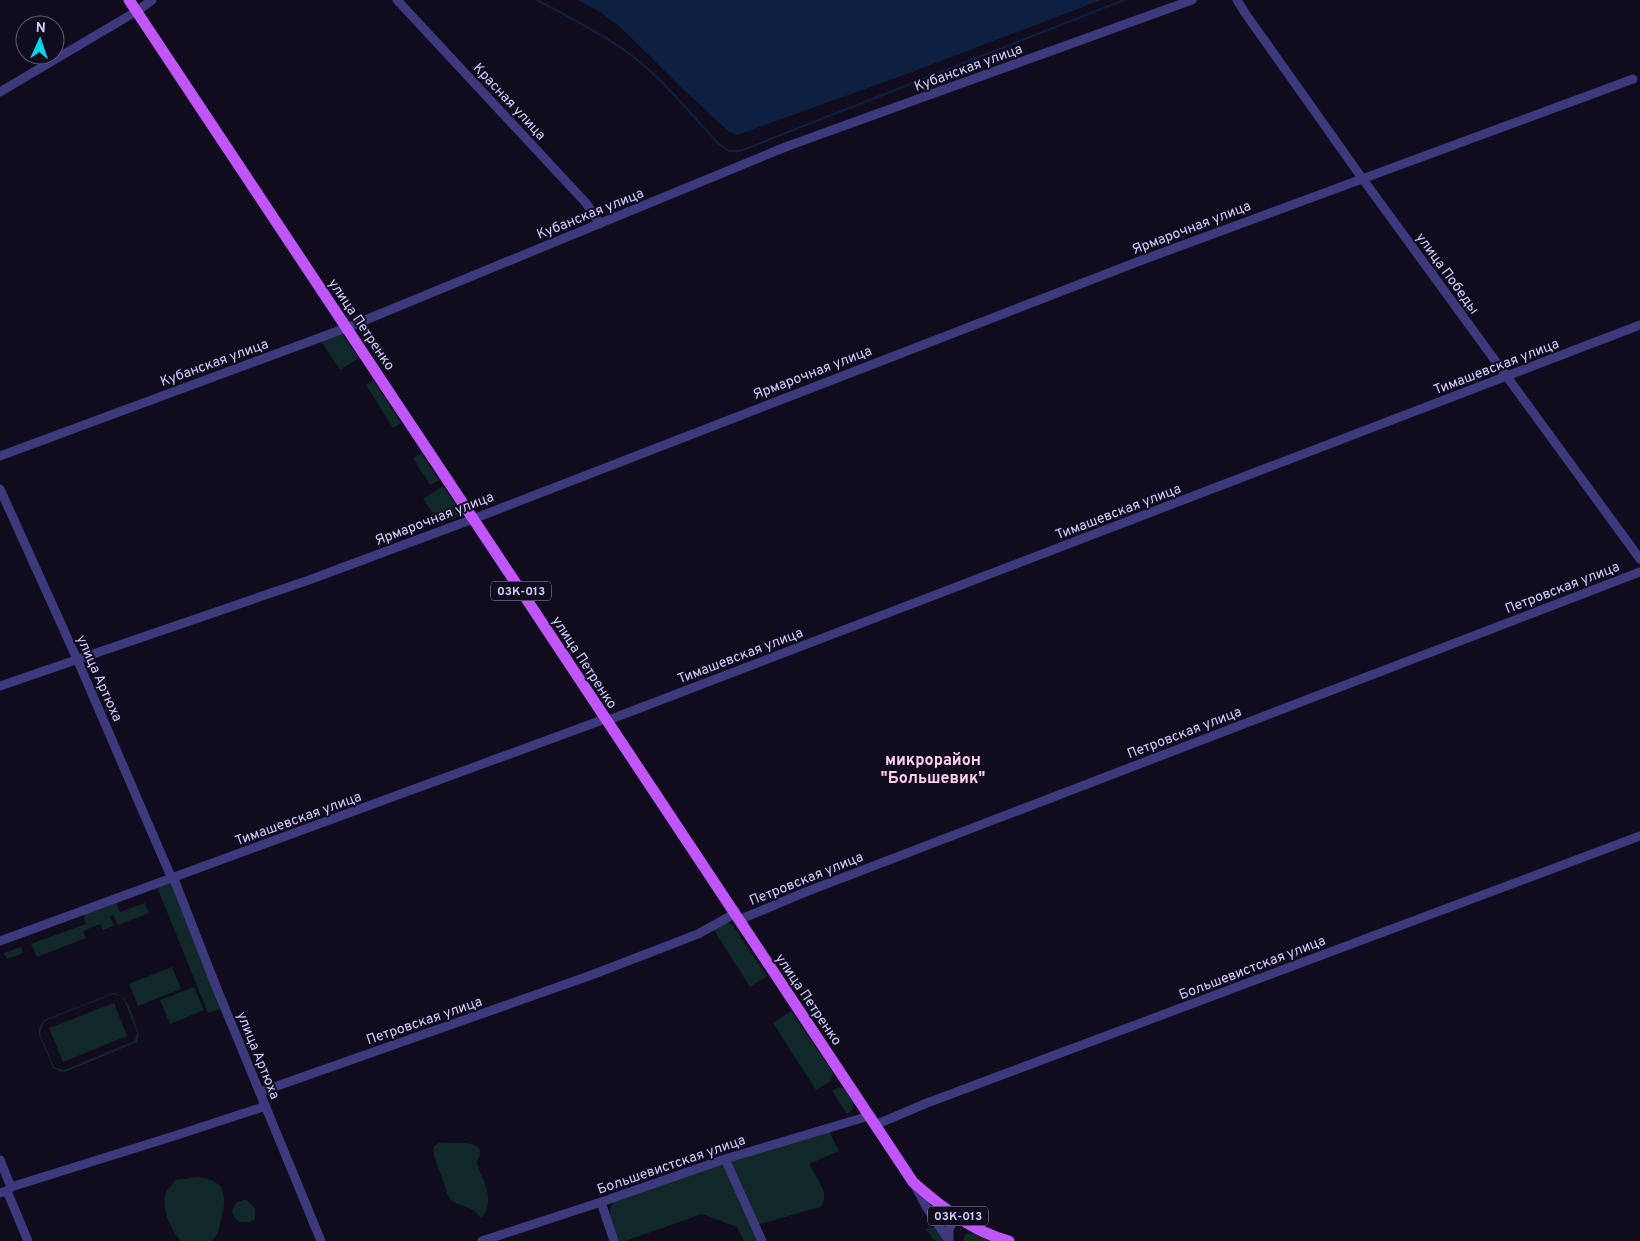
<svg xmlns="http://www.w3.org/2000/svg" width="1640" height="1241" font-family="Overpass,sans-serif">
<rect width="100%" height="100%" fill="#100c1e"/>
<path fill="#102827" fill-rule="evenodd" d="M342,334L359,358L340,370L321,341Z
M373,380L401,423L393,428L366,385Z
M421,453L439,480L430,485L413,458Z
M443,486L463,515L440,523L423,499Z
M171,882L221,1009L208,1013L157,887Z
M116,902L120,912L145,903L149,913L118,925L113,915L110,916L114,926L103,930L100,924L83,931L86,938L37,957L31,944L86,924L83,914Z
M726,923L732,924L767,976L750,987L713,929Z
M21,947L23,953L7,959L4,953Z
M172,967L181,989L138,1006L129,984Z
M194,987L204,1010L170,1024L160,1000Z
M113,993C129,994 133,1019 138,1032L139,1035L137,1042L65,1072L59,1071L53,1068L39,1034V1028L44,1020ZM113,994L121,996L124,1000L137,1032L135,1041L64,1070L54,1067L40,1034L42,1026L45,1021Z
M114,1003L127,1036L63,1062L49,1028Z
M791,1011L833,1073L831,1081L816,1090L773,1023Z
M837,1088H844L853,1101V1109L847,1114L832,1091Z
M829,1131L839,1151L809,1164C816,1177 832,1195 820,1207L757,1225L729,1162Z
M439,1143C448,1144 480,1139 480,1152C481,1156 477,1159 477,1163C482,1181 496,1197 483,1216L480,1217L474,1210L453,1202L449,1198L434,1156V1146Z
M723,1163L759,1241H744L737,1227L702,1214L625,1241H618C614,1228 604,1213 614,1202Z
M197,1177C225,1179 228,1196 221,1219C219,1228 219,1234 212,1241H181C172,1231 162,1211 165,1197C166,1190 172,1185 176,1180Z
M243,1200H247L255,1208V1219L250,1222H239L234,1217L232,1211L236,1203Z
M934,1227L945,1241H935L926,1229Z
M974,1233L991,1241H962L966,1234Z"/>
<path fill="#0d2041" d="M578,0H1101L912,72L737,135L727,130L684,90L618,25L597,10Z"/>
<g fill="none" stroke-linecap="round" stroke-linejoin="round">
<path stroke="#0d2041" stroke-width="2" d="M537,0C567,16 599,32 627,52C662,77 690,114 720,145L729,151H740L1124,0"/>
<path stroke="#3c397c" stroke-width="9" d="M397,0L586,203L600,224
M1237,0L1245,13L1362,178L1640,559
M0,92L137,11L152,0
M0,456L346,328L788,146L1192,0
M0,489L77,659L172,879
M0,686L309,580L473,519L1137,262L1633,79
M606,721L1640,325
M174,879L215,984L321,1241
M739,920L803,893L1640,572
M0,941L605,719
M260,1092L589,976L698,934L734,914
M875,1125L927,1103L1640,836
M725,1159L762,1241
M0,1160L11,1187
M915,1186L927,1208L949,1241
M7,1191L28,1241
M0,1193L7,1191L11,1187L174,1136L266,1106
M601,1202L614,1241
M949,1240V1230L956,1215
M482,1241L601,1202L725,1159L869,1116"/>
<path stroke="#c055fb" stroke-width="11" d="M129,0L913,1182C940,1206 973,1232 1009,1241"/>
</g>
<g text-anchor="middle" stroke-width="4" stroke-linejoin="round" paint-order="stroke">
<g fill="#100c1e" stroke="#9792bb" stroke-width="1">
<rect x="491" y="581.5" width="60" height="19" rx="4"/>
<rect x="928" y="1206.5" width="60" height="19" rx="4"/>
</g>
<g font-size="12" font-weight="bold" fill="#d1cbfe">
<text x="521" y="595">03К-013</text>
<text x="958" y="1220">03К-013</text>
</g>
<g font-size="14" fill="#d1cbfe" stroke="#100c1e">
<text transform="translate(968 67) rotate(-20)" y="5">Кубанская улица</text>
<text transform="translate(510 101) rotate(47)" y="5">Красная улица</text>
<text transform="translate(590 213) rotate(-22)" y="5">Кубанская улица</text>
<text transform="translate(1191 227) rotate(-21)" y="5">Ярмарочная улица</text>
<text transform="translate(1448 273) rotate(54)" y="5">улица Победы</text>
<text transform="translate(362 324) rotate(56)" y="5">улица Петренко</text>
<text transform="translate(214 362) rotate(-20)" y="5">Кубанская улица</text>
<text transform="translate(1496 366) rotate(-21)" y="5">Тимашевская улица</text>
<text transform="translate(812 372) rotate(-21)" y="5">Ярмарочная улица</text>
<text transform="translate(1118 511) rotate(-21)" y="5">Тимашевская улица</text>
<text transform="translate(434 518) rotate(-21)" y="5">Ярмарочная улица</text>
<text transform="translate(1562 587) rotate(-21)" y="5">Петровская улица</text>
<text transform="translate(740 655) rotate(-21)" y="5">Тимашевская улица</text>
<text transform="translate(585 662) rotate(57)" y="5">улица Петренко</text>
<text transform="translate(100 678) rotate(66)" y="5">улица Артюха</text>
<text transform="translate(1184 732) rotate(-21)" y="5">Петровская улица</text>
<text transform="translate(298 818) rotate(-20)" y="5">Тимашевская улица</text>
<text transform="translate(806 878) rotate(-22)" y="5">Петровская улица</text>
<text transform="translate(1252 967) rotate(-21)" y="5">Большевистская улица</text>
<text transform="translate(809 999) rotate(56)" y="5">улица Петренко</text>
<text transform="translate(424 1020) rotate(-19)" y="5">Петровская улица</text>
<text transform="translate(259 1055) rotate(68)" y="5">улица Артюха</text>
<text transform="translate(671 1164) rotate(-19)" y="5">Большевистская улица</text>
</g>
<g font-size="16" font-weight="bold" fill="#fecdeb" stroke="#100c1e">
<text x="933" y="765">микрорайон<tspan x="933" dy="18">"Большевик"</tspan></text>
</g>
</g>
<g transform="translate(40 40) rotate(3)"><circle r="24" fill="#100c1e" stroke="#5d5878"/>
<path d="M0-4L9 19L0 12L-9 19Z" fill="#06d3ee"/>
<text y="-8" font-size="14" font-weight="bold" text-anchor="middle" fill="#d1cbfe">N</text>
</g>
</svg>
